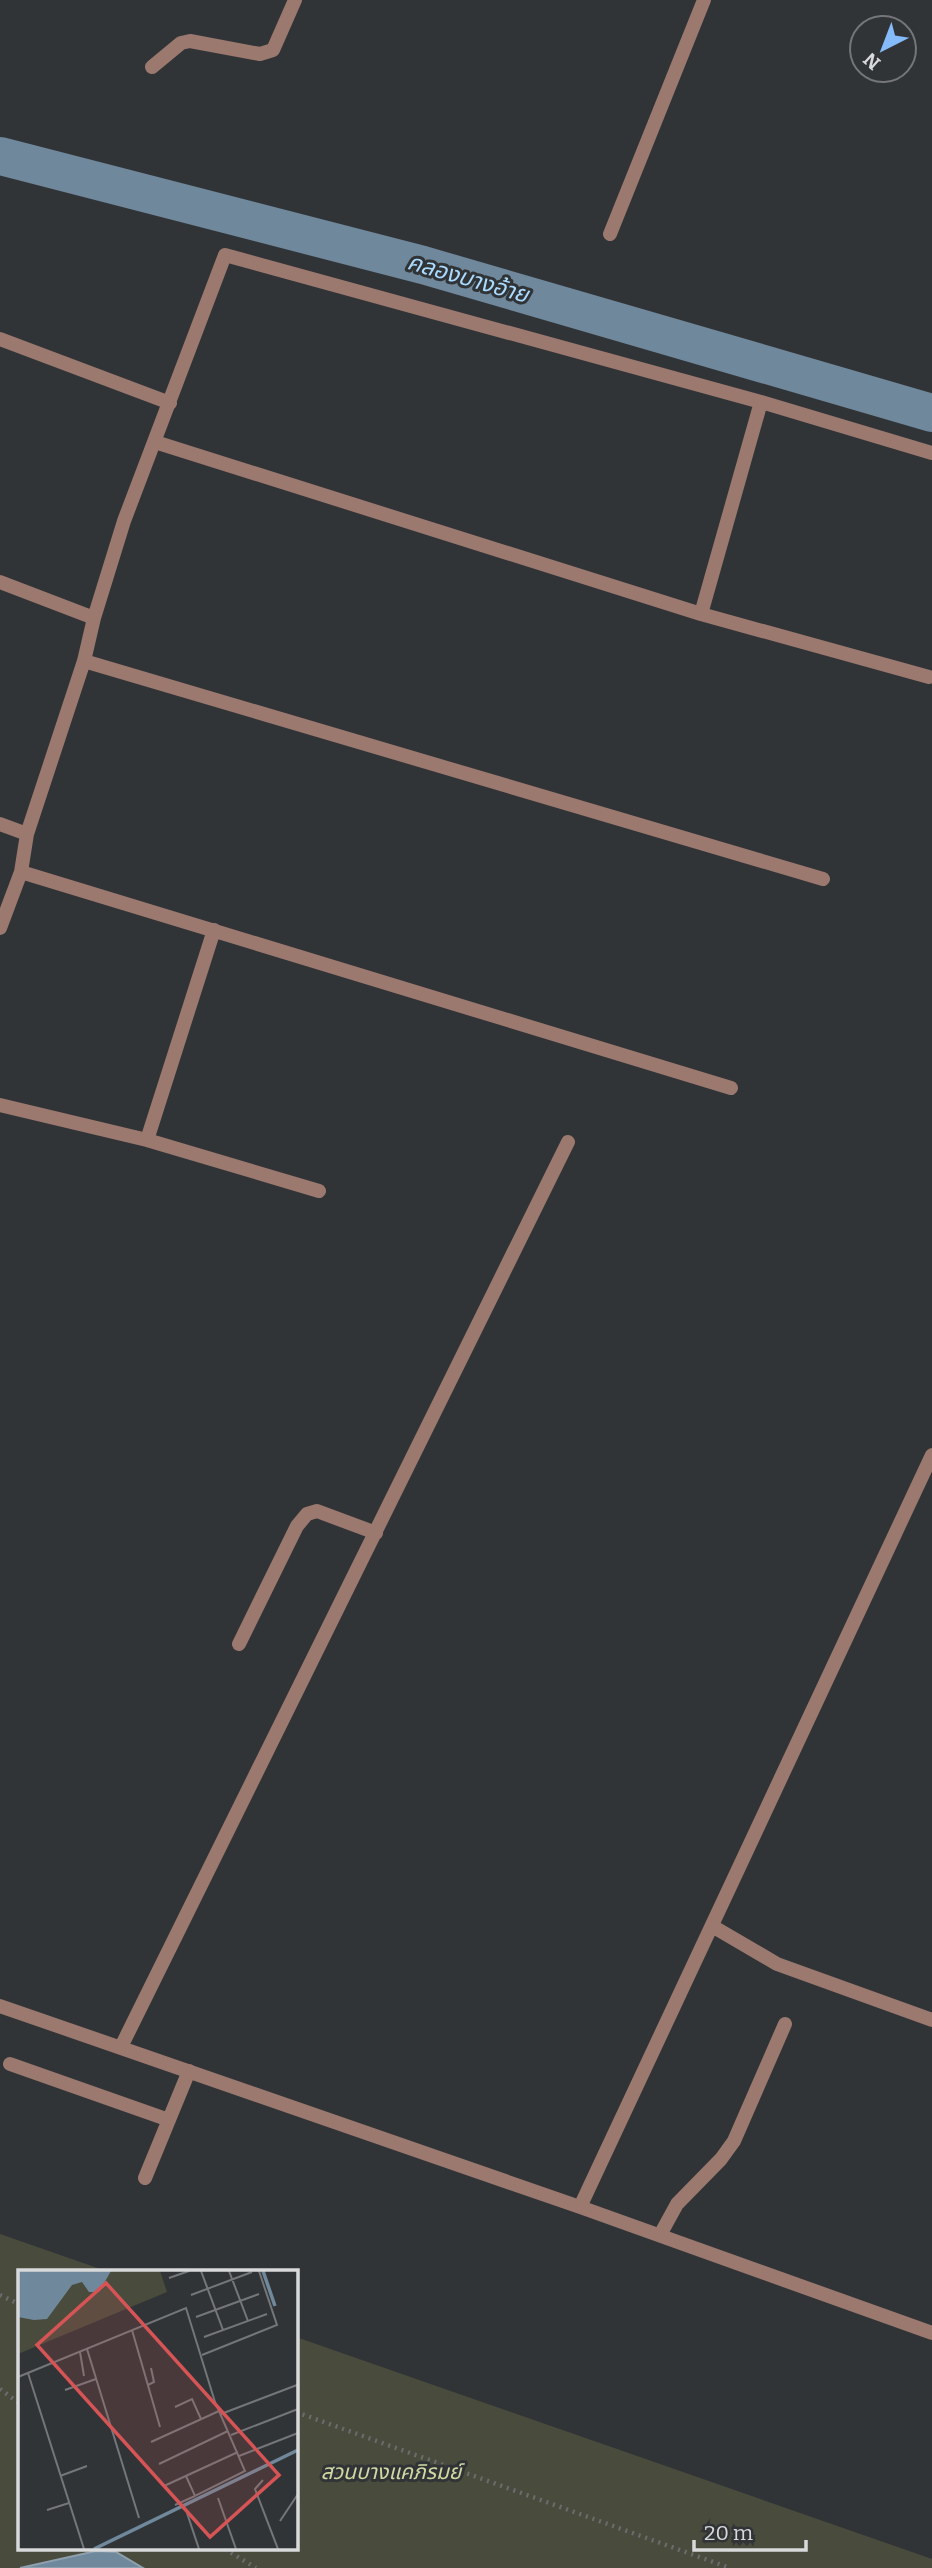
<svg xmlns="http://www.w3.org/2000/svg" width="932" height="2568" font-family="Bitter,'Noto Sans Thai',serif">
<rect width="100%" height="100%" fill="#313437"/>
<path fill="#494c3c" d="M0,2234L109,2272H19V2549H296V2337L932,2559V2568H0Z"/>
<path fill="#6f889b" stroke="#8ea0ae" stroke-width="2" d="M96,2551L116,2552L143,2568H20Z"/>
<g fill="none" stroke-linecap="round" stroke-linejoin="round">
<path stroke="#6f889b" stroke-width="38" d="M0,156L423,265L932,413"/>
<path stroke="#6a6c6f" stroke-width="4.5" stroke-dasharray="2 5" stroke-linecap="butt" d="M0,2295L19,2304
M0,2389L19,2403
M296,2412L730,2568
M225,2549L256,2568"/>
<path stroke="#9b796f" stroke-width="14" d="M239,1644L297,1526L307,1514L317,1511L376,1533
M712,1926L777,1964L932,2020
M10,2064L169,2120
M145,2178L189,2071
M660,2235L677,2204L721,2159L734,2141L785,2024"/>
<path stroke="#9b796f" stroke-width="14" d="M152,67L181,43L190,41L260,54L273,50L295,0
M610,234L704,0
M0,339L170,403
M761,402L932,453
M155,442L701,614L929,677
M0,582L94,618
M84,661L823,879
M0,824L27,834
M21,872L731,1088
M0,928L21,872L27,834L84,661L94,618L124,521L225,255L761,402L701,614
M214,930L147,1140L319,1191
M0,1105L147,1140
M0,2006L580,2207L932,2333
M121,2047L568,1142
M580,2207L932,1455"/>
</g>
<g text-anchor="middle" stroke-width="6" stroke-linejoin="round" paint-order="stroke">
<g font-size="21" font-style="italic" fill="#d0d8a3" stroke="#313437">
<text x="391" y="2479">สวนบางแคภิรมย์</text>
</g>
<g font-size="23" font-style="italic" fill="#aadafd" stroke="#313437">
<text transform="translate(468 278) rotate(16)" y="8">คลองบางอ้าย</text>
</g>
</g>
<g transform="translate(18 2270)">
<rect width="280" height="280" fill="#313437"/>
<path d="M0,1H142L149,22L0,84Z" fill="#494c3c"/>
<path d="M0,1H93L81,22H71L64,12L54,15L29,49L16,50L0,47Z" fill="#6f889b"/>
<path fill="none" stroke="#6f889b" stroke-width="3.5" d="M245,1L257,36M76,279L280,180"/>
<path fill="none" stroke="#747679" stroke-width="2" d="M183,1L205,60M211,1L230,51M151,8L171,1M173,25L234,2M178,47L241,24M114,60L142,157M186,67L249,44M69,79L121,248M62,82L66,106M184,85L259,55L241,1M10,103L66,279M0,107L168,38L197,132L227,201L177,226L168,206M130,115L136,112L133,98M47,120L78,109M157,137L174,129L183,149M203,144L279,115M213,165L280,139M133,172L201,141M221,186L280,163M141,194L210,161M42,206L69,196M245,210L237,219L260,279M146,216L220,182M200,228L218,279M157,235L177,226M29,240L51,233M169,243L181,279M262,251L280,224"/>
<path fill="#d65455" fill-opacity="0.15" stroke="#d65455" stroke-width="3.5" d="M88,13L261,205L192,267L19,75Z"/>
<rect width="280" height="280" fill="none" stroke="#d8d9db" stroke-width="3.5"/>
</g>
<g transform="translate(883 49) rotate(222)"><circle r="33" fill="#313437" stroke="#747679" stroke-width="2"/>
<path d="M0-5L12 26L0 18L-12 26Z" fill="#85bbfb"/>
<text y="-10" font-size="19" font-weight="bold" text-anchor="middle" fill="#d8d9db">N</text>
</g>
<path d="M694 2540v10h112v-10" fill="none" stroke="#d8d9db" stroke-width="3.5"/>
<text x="704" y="2540" font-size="21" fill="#d8d9db" stroke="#313437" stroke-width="5" paint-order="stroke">20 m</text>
</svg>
